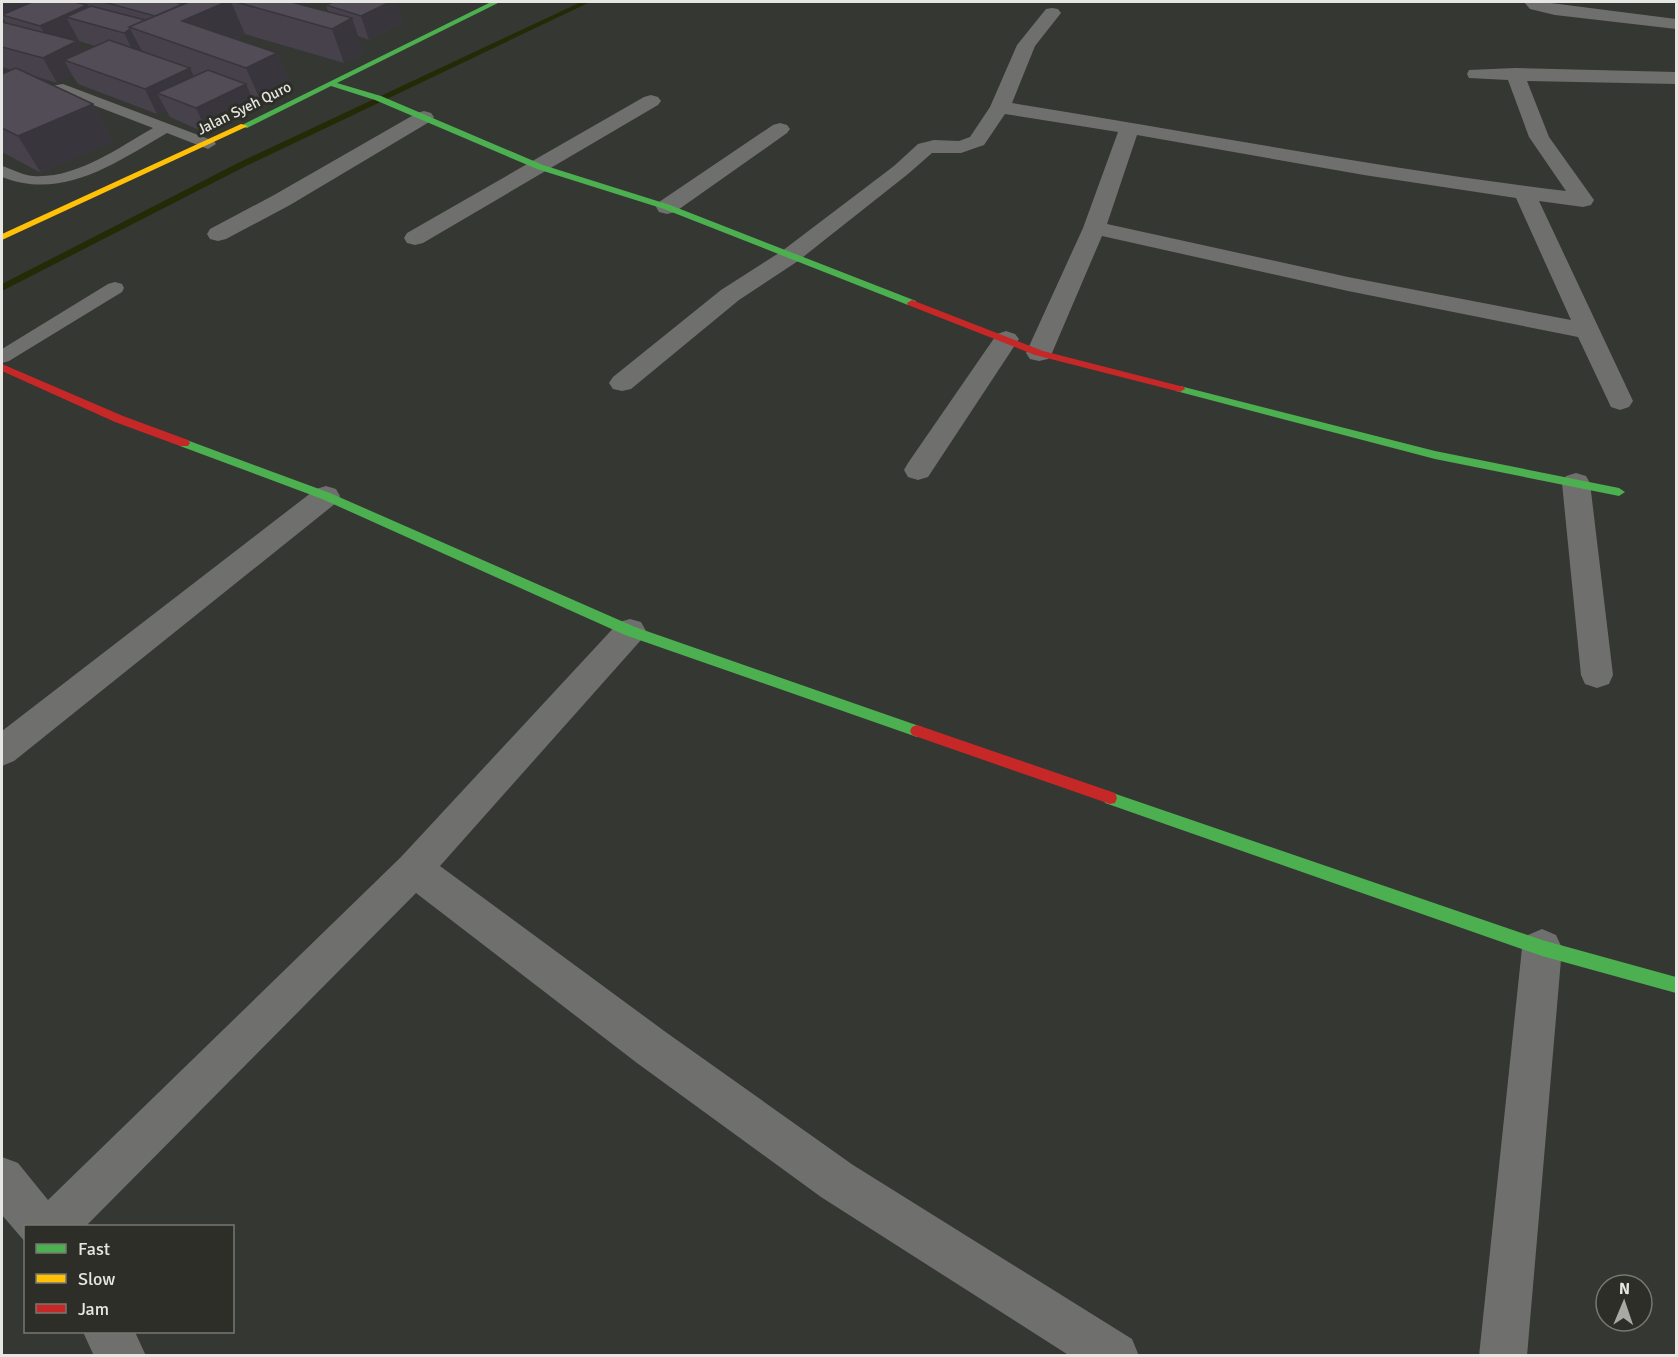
<svg xmlns="http://www.w3.org/2000/svg" width="1678" height="1357" font-family="Signika,sans-serif">
<rect width="100%" height="100%" fill="#353732"/>
<g fill="none" stroke-linecap="round" stroke-linejoin="round">
<path fill="#242a05" fill-rule="evenodd" d="M581,2H590L244,167L2,291V284L238,163Z"/>
<path fill="#6f706d" fill-rule="evenodd" d="M63,84L214,141L216,144L208,149L167,133C115,163 63,201 2,177V166C12,169 22,175 33,176C76,179 118,148 153,128L62,93L52,94L2,114V105L44,87Z
M115,282L122,284L124,288L122,292L9,361L2,363V349L108,284Z"/>
<path fill="#6f706d" fill-rule="evenodd" d="M1524,2H1543L1676,19V29L1555,15L1530,9Z
M1052,8L1058,9L1061,13L1035,46L1012,103C1196,132 1380,169 1566,191L1529,137L1508,80L1469,78L1467,74L1469,70L1515,68L1676,72V84L1527,81L1549,137L1594,200L1591,205L1583,207L1539,201L1633,401L1629,407L1620,410L1611,407L1578,337L1348,291L1102,236L1052,353L1048,359L1039,361L1030,359L1026,353L1083,228L1118,132L1005,114L984,145L961,153H932L908,174L798,261L739,300L631,389L622,391L613,389L609,383L613,377L721,290L782,251L894,166L918,144L934,140L959,141L970,137L990,107L1017,45L1046,9ZM1137,135L1364,175L1516,198L1571,320L1348,277L1107,224Z
M651,95L658,97L661,101L658,105L423,243L415,245L407,243L404,238L407,233L644,97Z
M424,111L431,113L434,117L431,121L290,205L226,239L218,241L210,239L207,234L210,229L274,195L417,113Z
M780,123L787,125L790,129L787,133L675,212L667,214L659,212L656,207L659,202L773,125Z
M1006,331L1015,334L1019,339L928,477L918,480L908,477L904,470L908,463L997,334Z
M1576,473L1586,476L1590,483L1613,675L1609,684L1597,688L1585,684L1581,675L1562,483L1566,476Z
M326,486L336,489L340,496L336,503L14,761L2,766V731L316,489Z
M630,619L641,622L646,631L641,640L440,866L667,1033L853,1165L1132,1339L1139,1356H1070L821,1197L637,1063L416,893L86,1226H26V1243L2,1215V1157L18,1163L48,1200L401,857L619,622Z
M1542,929L1556,935L1562,948L1527,1356H1479L1522,948L1528,935Z
M83,1332H135L146,1356H94Z"/>
<path fill="#4caf50" fill-rule="evenodd" d="M491,2H500L337,83L381,96L543,165L670,205L916,301V305H908L664,209L537,169L375,100L331,86L247,128L240,126Z
M1180,386L1435,451L1619,488L1625,492L1619,496L1435,459L1176,391V387Z
M184,439L330,493L635,627L922,727L924,731L922,735L917,737L625,635L322,499L180,446L178,443Z
M1110,792L1542,940L1676,977V993L1542,956L1105,803L1103,798L1105,793Z"/>
<path fill="#ffc107" fill-rule="evenodd" d="M241,124L248,126L2,240V234Z"/>
<path fill="#c62828" fill-rule="evenodd" d="M912,300L1043,351L1184,387L1185,389L1180,392L1035,355L908,305L907,303Z
M2,364L123,416L188,440L190,443L188,446H180L115,422L2,371Z
M917,725L1115,793L1117,798L1115,803L1110,804L912,735L910,731L912,727Z"/>
</g>
<path fill="#46414a" fill-rule="evenodd" d="M2,2H26L27,4L32,2H175L183,4L185,3L181,2H291L328,12L326,5L403,22L369,40L358,36L364,53L344,63L245,34L235,39L277,53L292,88L262,104L254,101L257,109L208,134L170,117L166,110L157,114L78,84L72,75L57,83L31,75L93,104L113,141L41,173L2,152V74L11,70L2,67V22L6,23L3,18H2ZM78,39L79,41L95,46L82,51L77,41H74Z"/>
<path fill="#39353c" d="M2,2H26L29,6L2,15L3,18H2Z
M198,2H231L245,34L203,53L169,20Z
M390,2H397L403,22L369,40L361,16Z
M87,5L98,26L66,17L78,39L54,50L40,26Z
M352,18L364,53L344,63L332,29Z
M130,29L143,53L136,57L124,33Z
M77,41L90,66L64,60L72,75L57,83L43,58Z
M277,53L292,88L262,104L246,68Z
M190,68L201,92L157,93L166,110L157,114L145,89Z
M246,84L257,109L208,134L196,108Z
M93,104L113,141L41,173L18,136Z"/>
<path fill="#514c56" stroke="#39353c" stroke-width="1.5" d="M32,2H75L87,5L40,26L2,15Z
M104,2H175L183,4L155,16Z
M189,2H226L182,21L277,53L246,68L129,27Z
M236,2H291L352,18L332,29Z
M333,2H390L361,16L326,5Z
M91,6L145,20L129,27L130,29L124,33L66,17Z
M2,22L77,41L43,58L2,47Z
M109,40L190,68L145,89L64,60Z
M16,68L93,104L18,136L2,128V74Z
M208,70L246,84L196,108L157,93Z"/>
<g text-anchor="middle" stroke-width="6" stroke-linejoin="round" paint-order="stroke">
<g font-size="15" fill="#e6e7e2" stroke="#2c2e27">
<text transform="translate(244 108) rotate(-26)" y="5">Jalan Syeh Quro</text>
</g>
</g>
<rect width="1678" height="1357" fill="none" stroke="#e6e7e2" stroke-width="6"/>
<rect x="24" y="1225" width="210" height="108" fill="#2c2e27" stroke="#767872" stroke-width="1.5"/>
<rect x="36" y="1244" width="30" height="9" fill="#4caf50" stroke="#767872" stroke-width="1.5"/>
<text x="78" y="1255" font-size="18" fill="#e6e7e2">Fast</text>
<rect x="36" y="1274" width="30" height="9" fill="#ffc107" stroke="#767872" stroke-width="1.5"/>
<text x="78" y="1285" font-size="18" fill="#e6e7e2">Slow</text>
<rect x="36" y="1304" width="30" height="9" fill="#c62828" stroke="#767872" stroke-width="1.5"/>
<text x="78" y="1315" font-size="18" fill="#e6e7e2">Jam</text>
<g transform="translate(1624 1303) rotate(2)"><circle r="28" fill="#2c2e27" stroke="#767872" stroke-width="1.5"/>
<path d="M0-4.5L10 22L0 15L-10 22Z" fill="#a8a9a4"/>
<text y="-9" font-size="16" font-weight="bold" text-anchor="middle" fill="#e6e7e2">N</text>
</g>
</svg>
